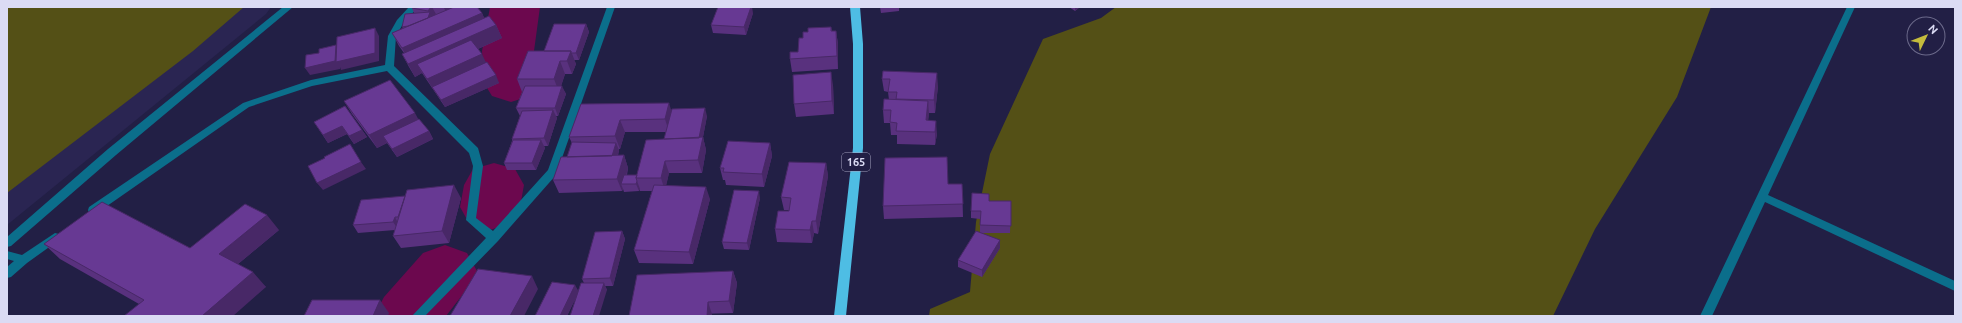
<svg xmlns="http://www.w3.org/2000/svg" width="1962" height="323" font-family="Ubuntu,sans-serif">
<rect width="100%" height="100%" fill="#221f45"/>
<path fill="#2a2552" d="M7,7H271L266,14L7,225Z"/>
<path fill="#545016" d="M7,7H244L193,51L7,193Z
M1116,7H1711L1677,97L1595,229L1553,316H929L930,309L970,292L976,222L990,154L1043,39L1101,18Z"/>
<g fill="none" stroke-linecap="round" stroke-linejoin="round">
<path fill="#6c084e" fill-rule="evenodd" d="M490,7H540L534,51L538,83L530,96L511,102L492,96L484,83L482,51Z
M494,163L515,169L524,185L520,207L511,223L490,230L469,223L460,207L464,185L473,169Z
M445,245L467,253L477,271L467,289L446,316H374L384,297L423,253Z"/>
<path fill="#0b6e8b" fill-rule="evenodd" d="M283,7H293L116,155L11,246L7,247V237L108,149Z
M409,7H418L403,24L396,36L394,66L478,148L483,166L476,218L493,231L548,170L607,7H615L556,175L498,241L425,316H412L486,238L466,220L473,166L469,153L387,71L312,86L249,107L97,213H89L88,210L89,207L243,103L311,80L385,65L388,36L397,20Z
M1847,7H1855L1768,195L1955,281V291L1765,202L1712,316H1700Z
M55,233L59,234L60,237L59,240L27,263L11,277L7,278V267L14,261L7,259V251L22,255Z"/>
<path fill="#4ebde4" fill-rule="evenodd" d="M850,7H860L863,44V148L846,316H834L853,148V44Z"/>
</g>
<path fill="#59317e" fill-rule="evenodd" d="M413,7H477L482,13L484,18L496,25L502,38L478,49L486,63L499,83L445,107L422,73L415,77L409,67L402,54L404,53L399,46L392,33L403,28L402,27L414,13L412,8Z
M880,7H899V11L881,13Z
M1069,7H1080L1075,11Z
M753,13L746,35L713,33L711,25Z
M586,24L589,32L579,60H574L576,64L572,74H565L561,86L566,94L558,116H556L557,118L548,146H544L545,148L536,170H507L504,163L512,141V139L520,116L516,108L522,92L517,79L544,51Z
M831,27L832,31H836L838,44V69L792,72L790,59L798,52L803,38L808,32Z
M883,71L938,86L935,113H929L928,121L937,134L935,145L897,144V135H891L890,123H884L883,110L889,100L888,92L884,91L882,79Z
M833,85L834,114L796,117L794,104Z
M344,101L418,119L429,131L433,139L397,157L387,143L377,148L352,114Z
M581,104L671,111L707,116L703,137L706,150L702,173H669L666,185L710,199L693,264L639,263L634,250L652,191H640V189L639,191L624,192L623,189L622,191L559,193L553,180L567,157L572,143L569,137ZM625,132H666L664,139L637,175H627L628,168L624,155L618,156L619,150V149H620Z
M345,106L367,137L354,144L347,134L328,143L314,122Z
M770,143L772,156L764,187L726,185L725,180H723L720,168Z
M826,163L828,176L818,234L814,233L812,243L777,242L775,229L789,210H784L781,197Z
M948,184H962L963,217L884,219L883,206Z
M461,198L449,243L401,248L393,236L395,230L358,233L353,225Z
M760,198L749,250L724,249L722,242Z
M989,201H1011L1010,233H980L1000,240V248L982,277L958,267V260L980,232V219L971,218V211Z
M279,230L238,264L266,287L139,304L60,259L44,244L190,248Z
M622,231L625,239L613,286H605L607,290L574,301L567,316H535L578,291L584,283L582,279Z
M733,271L737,283L733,313L629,316Z"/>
<path fill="#482867" d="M431,7H432L436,14L427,24L429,13L428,11Z
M444,7H454L448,15L444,8Z
M751,7H752L753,13L746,35L744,27Z
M1075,7H1080L1075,11Z
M482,13L488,26L409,61L402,48Z
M586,24L589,32L579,60L576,53Z
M496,25L502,38L424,73L417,64L422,73L415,77L408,64Z
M375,28L379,36V61L341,70L340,67V69L310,75L305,68L336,45L340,53Z
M836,31L838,44V69L837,56Z
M571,51L576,64L572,74L567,61Z
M482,54L488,67L432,87L434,91L427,79Z
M560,61L565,74L559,92L554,79Z
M831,72L833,85L834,114L832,101Z
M937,73L938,86L935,113L934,100Z
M496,75L499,83L445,107L441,100Z
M562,86L566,94L558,116L555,108Z
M928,101L929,114L926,133V120Z
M669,103L673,116L669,132L665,119Z
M705,108L707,116L701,147L698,139Z
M553,110L557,118L548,146L544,138Z
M415,113L422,126L383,136L387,143L377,148L369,135Z
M620,120L625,132L620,149L615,136Z
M936,121L937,134L935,145V132Z
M342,126L347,134L328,143L323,135Z
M362,130L367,137L354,144L349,136Z
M429,131L433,139L397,157L392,149Z
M703,137L706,150L702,173L698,160Z
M541,140L545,148L536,170L532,163Z
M616,143L619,150L614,168L611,160Z
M770,143L772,156L764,187L762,174Z
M624,155L628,168L624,184H621L623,189L622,191L617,179Z
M665,161L669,173L665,191L661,178Z
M361,162L366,169L323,190L317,183Z
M826,163L828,176L818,234L816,221Z
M637,181L640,189L639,191L636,184Z
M454,185L461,198L449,243L442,231Z
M706,187L710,199L693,264L689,252Z
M759,191L760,198L749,250L747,243Z
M267,215L279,230L232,269L219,254Z
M395,217L399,225L398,229L393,222Z
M812,221L814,233L812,243L810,230Z
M622,231L625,239L613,286L610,278Z
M1000,240V248L982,277V270Z
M733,271L737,283L733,313L729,301Z
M253,272L266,287L233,316H202Z
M532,276L538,289L524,316H510Z
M604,283L607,290L599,316H593Z
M575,285L579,292L567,316H560Z
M380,300L389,313L388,316H373Z
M708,302L712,314V316H707Z"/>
<path fill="#673993" stroke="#482867" d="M413,7H431L428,11L412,8Z
M454,7H477L482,13L402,48L392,33Z
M718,7H751L744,27L711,25Z
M430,12L428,18L408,26L402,27L405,14Z
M489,16L496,25L408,64L402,54Z
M554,24H586L576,53H571V51H544Z
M831,27V31H836L837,56L790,59V52H798L799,38H803V32H808V28Z
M375,28V53L336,62L337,37Z
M471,40L482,54L427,79L417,64Z
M336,45L335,61L305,68L306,55L319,53V49Z
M528,51H571L567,61H560L554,79H517Z
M487,62L496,75L441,100L432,87Z
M883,71L937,73L934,100L896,99L897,92H888L890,79H882Z
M831,72L832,101L794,104L793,75Z
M390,80L415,113L369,135L344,101Z
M525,86H562L555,108H516Z
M884,99L928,101L926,120L936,121L935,132L896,131L897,123L890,122L891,110H883Z
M669,103L665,119L620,120L615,136L569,137L581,104Z
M345,106L362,130L349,136L342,126L323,135L314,122Z
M705,108L699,138L664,139L672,109Z
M553,110L544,138L512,139L522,111Z
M419,119L429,131L392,149L383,136Z
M703,137L698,160L665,161L661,178H636L646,140Z
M513,140H541L532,163H504Z
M728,141L770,143L762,174L723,172L724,168H720Z
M572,142L616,143L612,156L567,157Z
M350,144L361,162L317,183L308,166L325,158L324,157Z
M624,155L617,179L553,180L561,157Z
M947,157L948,184H962L963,204L883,206L885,158Z
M789,162L826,163L816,221H812L810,230L775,229L778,211H789L791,198L781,197Z
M624,175H637L636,178L637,181L636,184H621Z
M454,185L442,231L393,236L407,190Z
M654,185L706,187L689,252L634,250Z
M734,190L759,191L747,243L722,242Z
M972,193L989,194V201H1011V226L980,225L981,211H971Z
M405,196L398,217H395L393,222L353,225L361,200Z
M102,202L190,248L245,204L267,215L219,254L253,272L202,316H124L144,300L44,244Z
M622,231L610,278L582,279L595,232Z
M976,231L1000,240L982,270L958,260Z
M478,269L532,276L510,316H450Z
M733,271L729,301L708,302L707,316H629L637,275Z
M552,282L575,285L560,316H535Z
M581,283H604L593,316H570Z
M312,300H380L373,316H304Z"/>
<g text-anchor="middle" stroke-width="3" stroke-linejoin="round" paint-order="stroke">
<rect fill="#221f45" stroke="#a4a3c0" stroke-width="1" x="842" y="153" width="28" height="18" rx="3"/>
<g font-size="11" font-weight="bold" fill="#dbdbf4">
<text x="856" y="166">165</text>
</g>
</g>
<rect width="1962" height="323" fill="none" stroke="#dbdbf4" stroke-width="16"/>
<g transform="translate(1926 36) rotate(47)"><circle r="19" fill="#221f45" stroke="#6c6a8b"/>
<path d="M0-3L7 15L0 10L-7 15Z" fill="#c5bc3d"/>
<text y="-6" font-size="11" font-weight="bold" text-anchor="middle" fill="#dbdbf4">N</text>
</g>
</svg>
